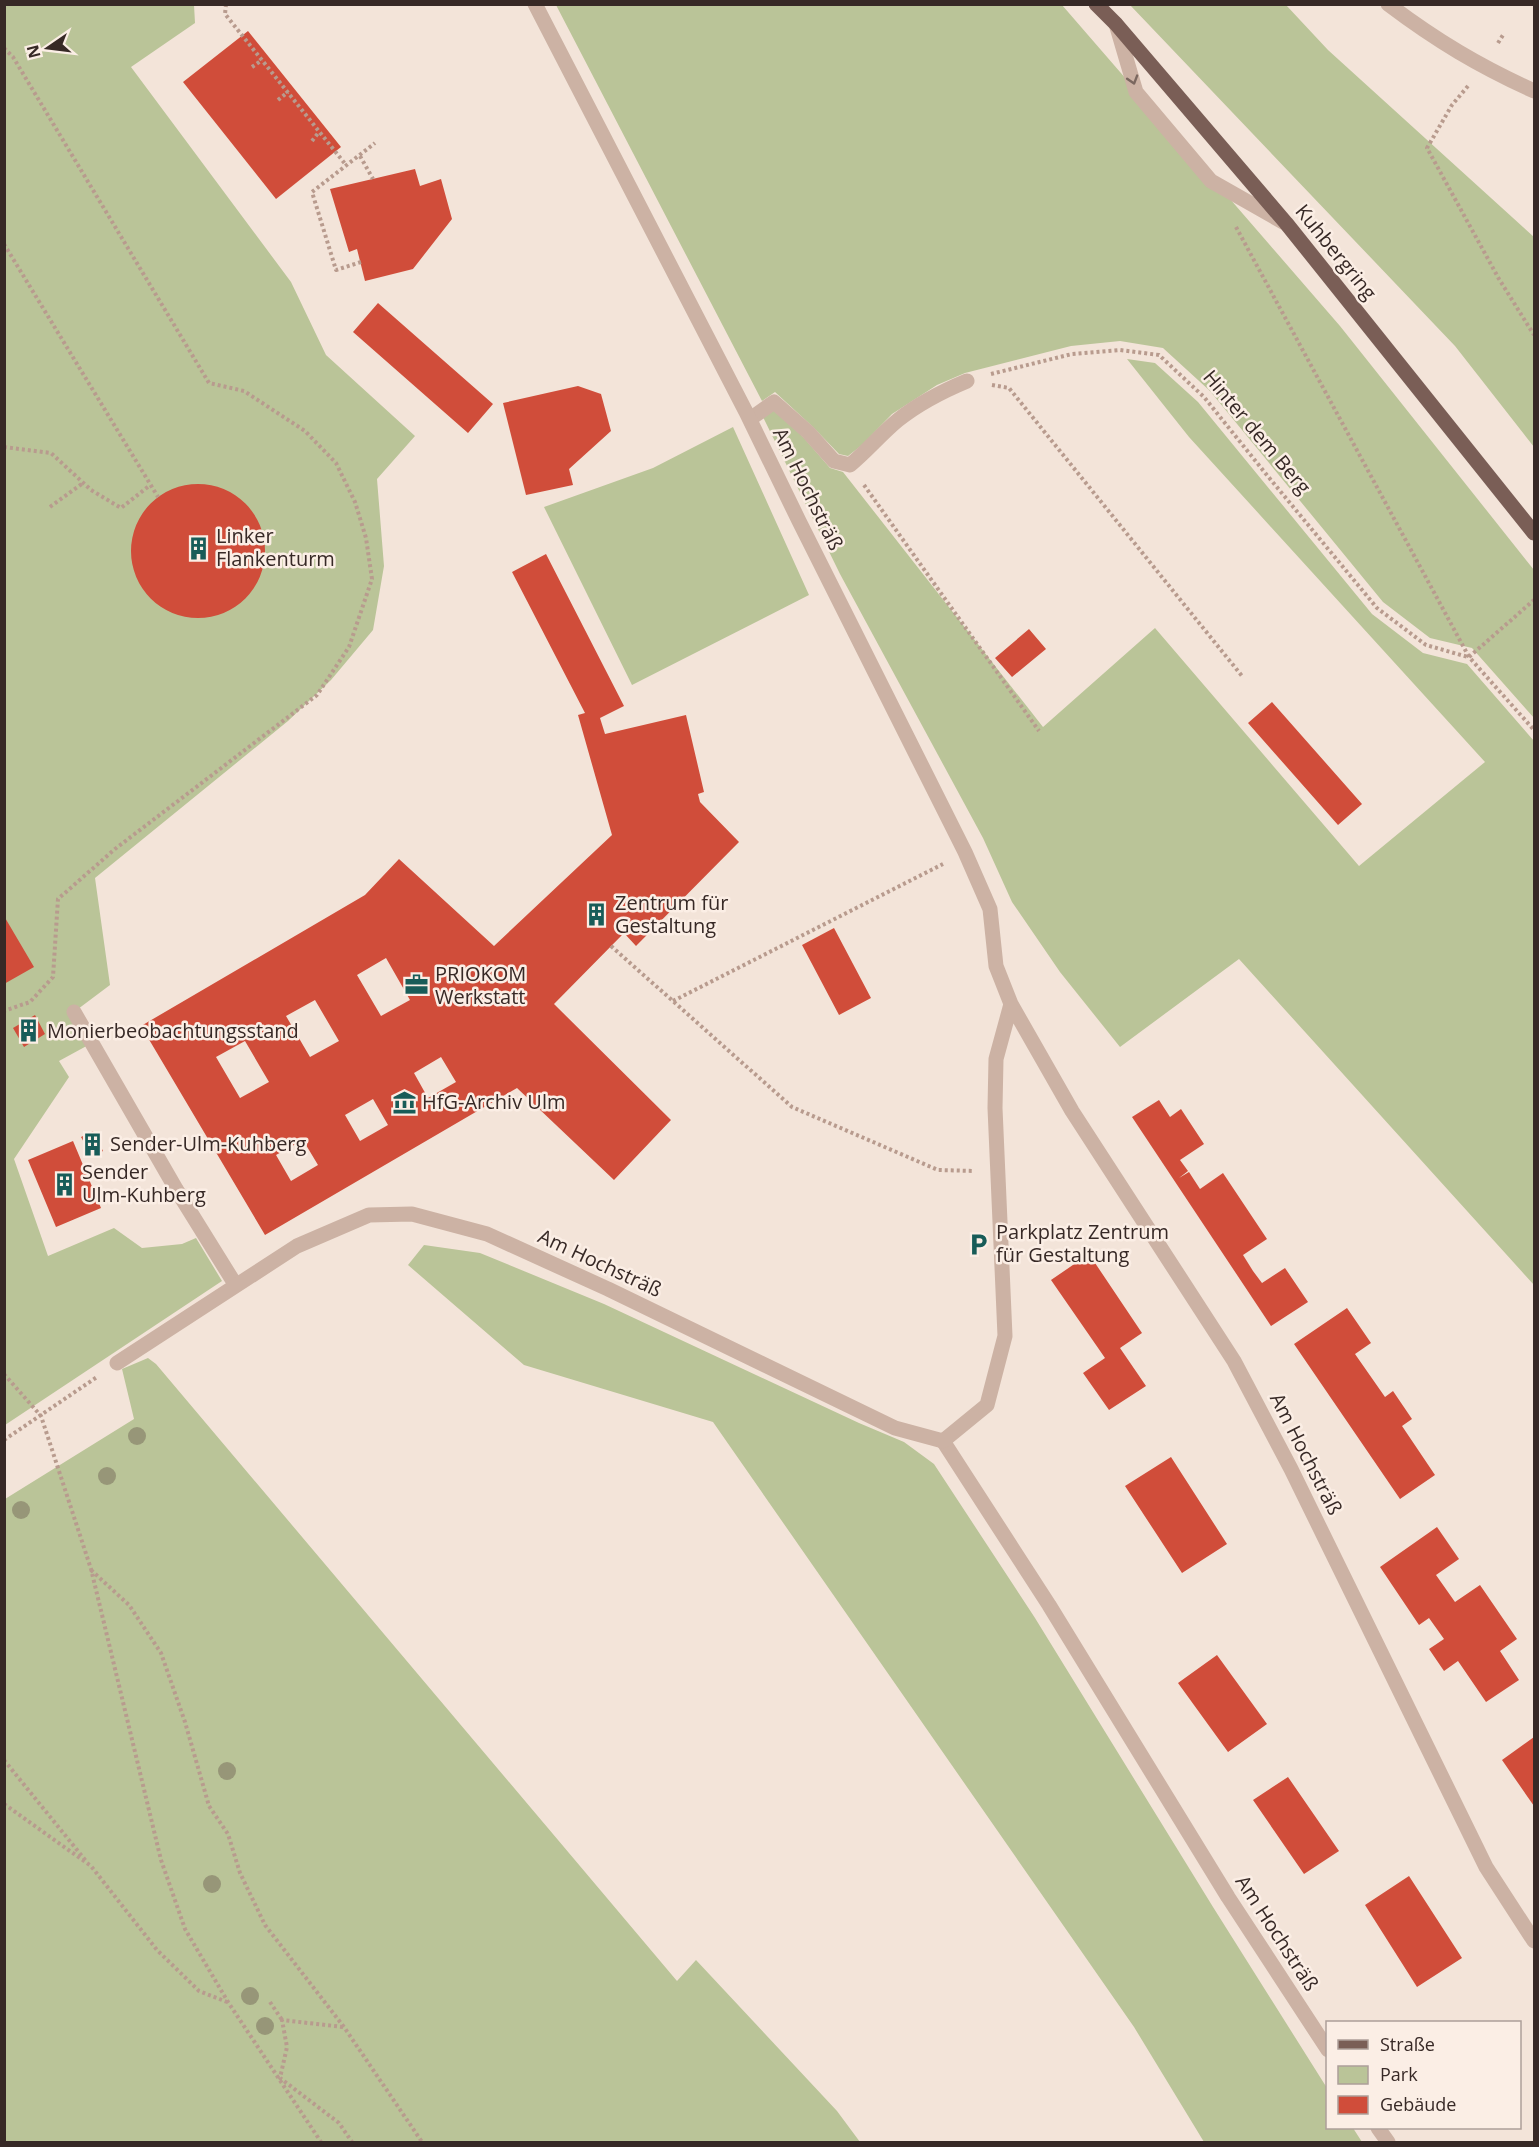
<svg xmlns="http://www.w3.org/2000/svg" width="1539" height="2147" font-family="'Open Sans',sans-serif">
<rect width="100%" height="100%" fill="#f3e4d9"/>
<path fill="#bac498" d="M5,5H194L195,23L131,67L291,282L326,355L415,436L377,479L384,566L373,630L331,680L288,721L95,878L110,985L74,1012L92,1043L59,1061L69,1077L14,1159L48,1256L114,1228L142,1248L182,1244L196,1238L222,1281L5,1425Z
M556,5H1062L1340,326L1534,570V718L1472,648L1430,638L1383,602L1210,391L1163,348L1120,341L1071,346L965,373L937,385L892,414L862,445L848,456L839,454L813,427L775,392L762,401Z
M1130,5H1286L1328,50L1534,237V447L1455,346Z
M1127,359L1155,363L1198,402L1372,614L1423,653L1467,664L1534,741V1285L1239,959L1120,1047L1060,972L1012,902L983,838L840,574L763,417L775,410L804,438L830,468L843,472L1043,727L1155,628L1359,866L1485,762L1189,437Z
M733,427L809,595L632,685L544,507L653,468Z
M424,1245L480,1253L604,1304L859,1423L904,1442L934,1464L1035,1618L1213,1907L1327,2088L1328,2128H1353L1362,2142H1204L1134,2027L713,1422L524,1365L408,1265Z
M148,1358L156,1364L677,1981L696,1960L837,2111L860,2142H5V1499L134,1419L122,1369Z"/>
<path fill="#d04d3a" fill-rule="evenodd" d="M248,31L341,147L276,199L183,82Z
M415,169L420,186L441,179L452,219L413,269L365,281L357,249L349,252L330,189Z
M378,303L493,404L468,433L353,332Z
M578,386L601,394L611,431L569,469L573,485L526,495L503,403Z
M131 551a67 67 0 1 1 134 0a67 67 0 1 1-134 0Z
M546,554L624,706L600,718L605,734L686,715L704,792L698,794L700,802L739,842L636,946L624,933L554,1004L671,1120L614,1180L517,1088L265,1235L141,1026L365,895L399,859L494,946L612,835L578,715L585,713L512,572ZM386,958L410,1000L381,1016L357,975ZM315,1000L339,1041L310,1057L286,1016ZM245,1041L269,1082L240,1098L216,1057ZM441,1057L456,1082L428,1098L414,1073ZM373,1099L388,1125L360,1141L345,1115ZM303,1140L318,1165L291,1181L276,1155Z
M1029,629L1046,649L1012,677L995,658Z
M1272,702L1362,804L1338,825L1248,723Z
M4,916L34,967L4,984Z
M834,928L871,998L839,1015L802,945Z
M35,1015L45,1034L24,1047L13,1028Z
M1159,1100L1170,1117L1181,1109L1204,1144L1180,1160L1188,1171L1179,1178L1189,1172L1200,1189L1223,1173L1267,1239L1243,1255L1253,1271L1262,1283L1285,1268L1308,1302L1271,1326L1132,1117Z
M93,1131L103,1151L92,1157L81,1137Z
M73,1141L101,1208L56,1227L28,1160Z
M1089,1254L1142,1333L1120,1348L1146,1386L1109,1410L1083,1373L1105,1358L1051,1280Z
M1347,1308L1371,1343L1355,1354L1385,1397L1393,1391L1412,1419L1402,1426L1435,1475L1400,1499L1294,1344Z
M1171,1457L1227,1544L1182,1573L1125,1486Z
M1437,1527L1459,1559L1436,1575L1455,1602L1480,1585L1517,1639L1500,1651L1519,1680L1486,1702L1458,1661L1444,1671L1429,1649L1444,1639L1429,1618L1419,1625L1380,1567Z
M1217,1655L1267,1724L1228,1752L1178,1683Z
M1534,1737V1806L1502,1760Z
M1288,1777L1339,1851L1304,1874L1253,1800Z
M1409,1876L1462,1958L1417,1987L1365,1905Z"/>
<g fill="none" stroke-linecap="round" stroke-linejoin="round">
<path stroke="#b89b8e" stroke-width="4" stroke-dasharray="3 3" stroke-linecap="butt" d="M226,4L225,14L346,165
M1498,43L1503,35
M4,48L13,57L209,383L244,391L305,431L336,463L355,502L366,538L372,579L349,647L317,695L115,849L58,899L53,977L30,1002L4,1011
M252,67L262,60
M1468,86L1452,105L1427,148L1499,279L1534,335
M278,100L288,92
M312,141L319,132
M360,156L373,179
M1236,227L1469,657L1534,730
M4,244L158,497
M361,262L336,270L312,192L375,143
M991,374L1072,354L1120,350L1159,355L1204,397L1266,474L1377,608L1426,645L1468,657
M992,385L1009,388L1242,676
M4,447L51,453L91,490L121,508L149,486
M864,485L1039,731
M50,507L83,483
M1469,657L1534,600
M611,946L792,1107L938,1170L974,1171
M673,1001L943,864
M4,1374L41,1416L91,1569L161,1860L185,1929L228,2002L321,2142
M4,1440L97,1377
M91,1570L129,1605L161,1653L185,1722L209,1806L228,1834L240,1873L265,1925L344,2027L422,2142
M4,1760L86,1861
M4,1804L91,1866L157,1950L199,1991L227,2002
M270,2002L282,2020
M343,2027L282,2020L287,2047L280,2078L339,2123L352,2142"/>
<path stroke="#ccb2a4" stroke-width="15" d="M1116,24L1136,92L1211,181L1283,222
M750,419L774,402L808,432L834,461L850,465C867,451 881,434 898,420C918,404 943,391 967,381
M74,1012L176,1189L235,1284
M943,1441L1049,1605L1228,1897L1328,2050
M1378,2128L1388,2142"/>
<path stroke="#ccb2a4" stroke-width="15" d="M535,4L746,412L799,521L965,852L990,909L996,966L1011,1004L1072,1111L1234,1361L1291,1469L1486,1867L1534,1941
M1388,4C1437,41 1479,66 1534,91
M117,1363L297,1246L369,1215L412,1214L487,1234L608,1289L895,1428L943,1441L987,1405L1005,1336L995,1108L996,1059L1011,1004"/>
<path stroke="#7a5e56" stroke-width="15" d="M1096,4L1116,24L1286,223L1534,533"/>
</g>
<g fill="#979678">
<circle cx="137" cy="1436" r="9"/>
<circle cx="107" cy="1476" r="9"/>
<circle cx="21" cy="1510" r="9"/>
<circle cx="227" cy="1771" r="9"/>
<circle cx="212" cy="1884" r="9"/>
<circle cx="250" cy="1996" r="9"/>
<circle cx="265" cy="2026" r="9"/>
</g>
<defs><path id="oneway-chevron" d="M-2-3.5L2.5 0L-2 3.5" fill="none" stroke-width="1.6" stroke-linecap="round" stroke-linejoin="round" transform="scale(1.5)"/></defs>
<use stroke="#7a675f" href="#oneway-chevron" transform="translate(1133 80) rotate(73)"/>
<defs>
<symbol id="building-bare" viewBox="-9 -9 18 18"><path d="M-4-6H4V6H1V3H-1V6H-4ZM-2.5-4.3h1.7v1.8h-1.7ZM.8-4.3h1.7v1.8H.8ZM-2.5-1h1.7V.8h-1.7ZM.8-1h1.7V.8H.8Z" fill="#185c58" stroke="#fbeee5" stroke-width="2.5" paint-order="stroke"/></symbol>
<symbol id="office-bare" viewBox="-9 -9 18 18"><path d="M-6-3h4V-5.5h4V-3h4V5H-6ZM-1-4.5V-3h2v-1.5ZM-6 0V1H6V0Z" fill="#185c58" stroke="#fbeee5" stroke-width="2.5" paint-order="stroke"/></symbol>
<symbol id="museum-bare" viewBox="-9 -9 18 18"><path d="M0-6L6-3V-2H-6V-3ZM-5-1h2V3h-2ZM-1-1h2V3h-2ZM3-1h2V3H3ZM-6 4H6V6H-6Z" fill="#185c58" stroke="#fbeee5" stroke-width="2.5" paint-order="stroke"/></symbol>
<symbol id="parking-bare" viewBox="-9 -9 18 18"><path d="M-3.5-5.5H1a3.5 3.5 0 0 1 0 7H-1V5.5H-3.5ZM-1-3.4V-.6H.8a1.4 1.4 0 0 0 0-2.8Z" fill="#185c58" stroke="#fbeee5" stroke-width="2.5" paint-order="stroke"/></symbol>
</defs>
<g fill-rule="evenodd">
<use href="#building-bare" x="182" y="532" width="33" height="33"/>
<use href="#building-bare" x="580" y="898" width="33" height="33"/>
<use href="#office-bare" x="400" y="968" width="33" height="33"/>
<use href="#building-bare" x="12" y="1014" width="33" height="33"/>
<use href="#museum-bare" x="388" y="1086" width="33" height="33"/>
<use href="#building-bare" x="76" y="1128" width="33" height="33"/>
<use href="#building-bare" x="48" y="1168" width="33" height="33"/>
<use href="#parking-bare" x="962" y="1228" width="33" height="33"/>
</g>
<g text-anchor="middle" stroke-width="5" stroke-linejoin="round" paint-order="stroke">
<g font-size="20" fill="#372926" stroke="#fbeee5">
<text transform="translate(1336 252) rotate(51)" y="7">Kuhbergring</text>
<text transform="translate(1257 432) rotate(50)" y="7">Hinter dem Berg</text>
<text transform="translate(808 489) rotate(64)" y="7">Am Hochsträß</text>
<text transform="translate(600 1263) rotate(25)" y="7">Am Hochsträß</text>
<text transform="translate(1306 1454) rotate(63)" y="7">Am Hochsträß</text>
<text transform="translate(1277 1933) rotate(57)" y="7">Am Hochsträß</text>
</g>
<g font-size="20" fill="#372926" stroke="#fbeee5" text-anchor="start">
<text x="216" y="543">Linker<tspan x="216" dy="23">Flankenturm</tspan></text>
<text x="615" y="910">Zentrum für<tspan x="615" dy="23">Gestaltung</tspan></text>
<text x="435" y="981">PRIOKOM<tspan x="435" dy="23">Werkstatt</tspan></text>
<text x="47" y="1038">Monierbeobachtungsstand</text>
<text x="422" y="1109">HfG-Archiv Ulm</text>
<text x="110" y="1151">Sender-Ulm-Kuhberg</text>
<text x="82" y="1179">Sender<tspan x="82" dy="23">Ulm-Kuhberg</tspan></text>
<text x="996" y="1239">Parkplatz Zentrum<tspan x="996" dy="23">für Gestaltung</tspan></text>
</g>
</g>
<rect width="1539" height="2147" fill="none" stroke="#372926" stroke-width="12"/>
<rect x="1326" y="2021" width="195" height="108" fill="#fbeee5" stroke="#ad9f99" stroke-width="1.5"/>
<rect x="1338" y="2040" width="30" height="9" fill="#7a5e56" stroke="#ad9f99" stroke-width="1.5"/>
<text x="1380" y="2051" font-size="18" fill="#372926">Straße</text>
<rect x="1338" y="2066" width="30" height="18" fill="#bac498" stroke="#ad9f99" stroke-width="1.5"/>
<text x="1380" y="2081" font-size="18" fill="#372926">Park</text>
<rect x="1338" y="2096" width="30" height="18" fill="#d04d3a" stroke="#ad9f99" stroke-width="1.5"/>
<text x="1380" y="2111" font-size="18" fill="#372926">Gebäude</text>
<g transform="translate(48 48) rotate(256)" stroke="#fbeee5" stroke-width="4.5" paint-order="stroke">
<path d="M0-4.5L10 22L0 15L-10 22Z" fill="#372926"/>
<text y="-9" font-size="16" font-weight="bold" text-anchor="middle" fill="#372926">N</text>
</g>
</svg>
